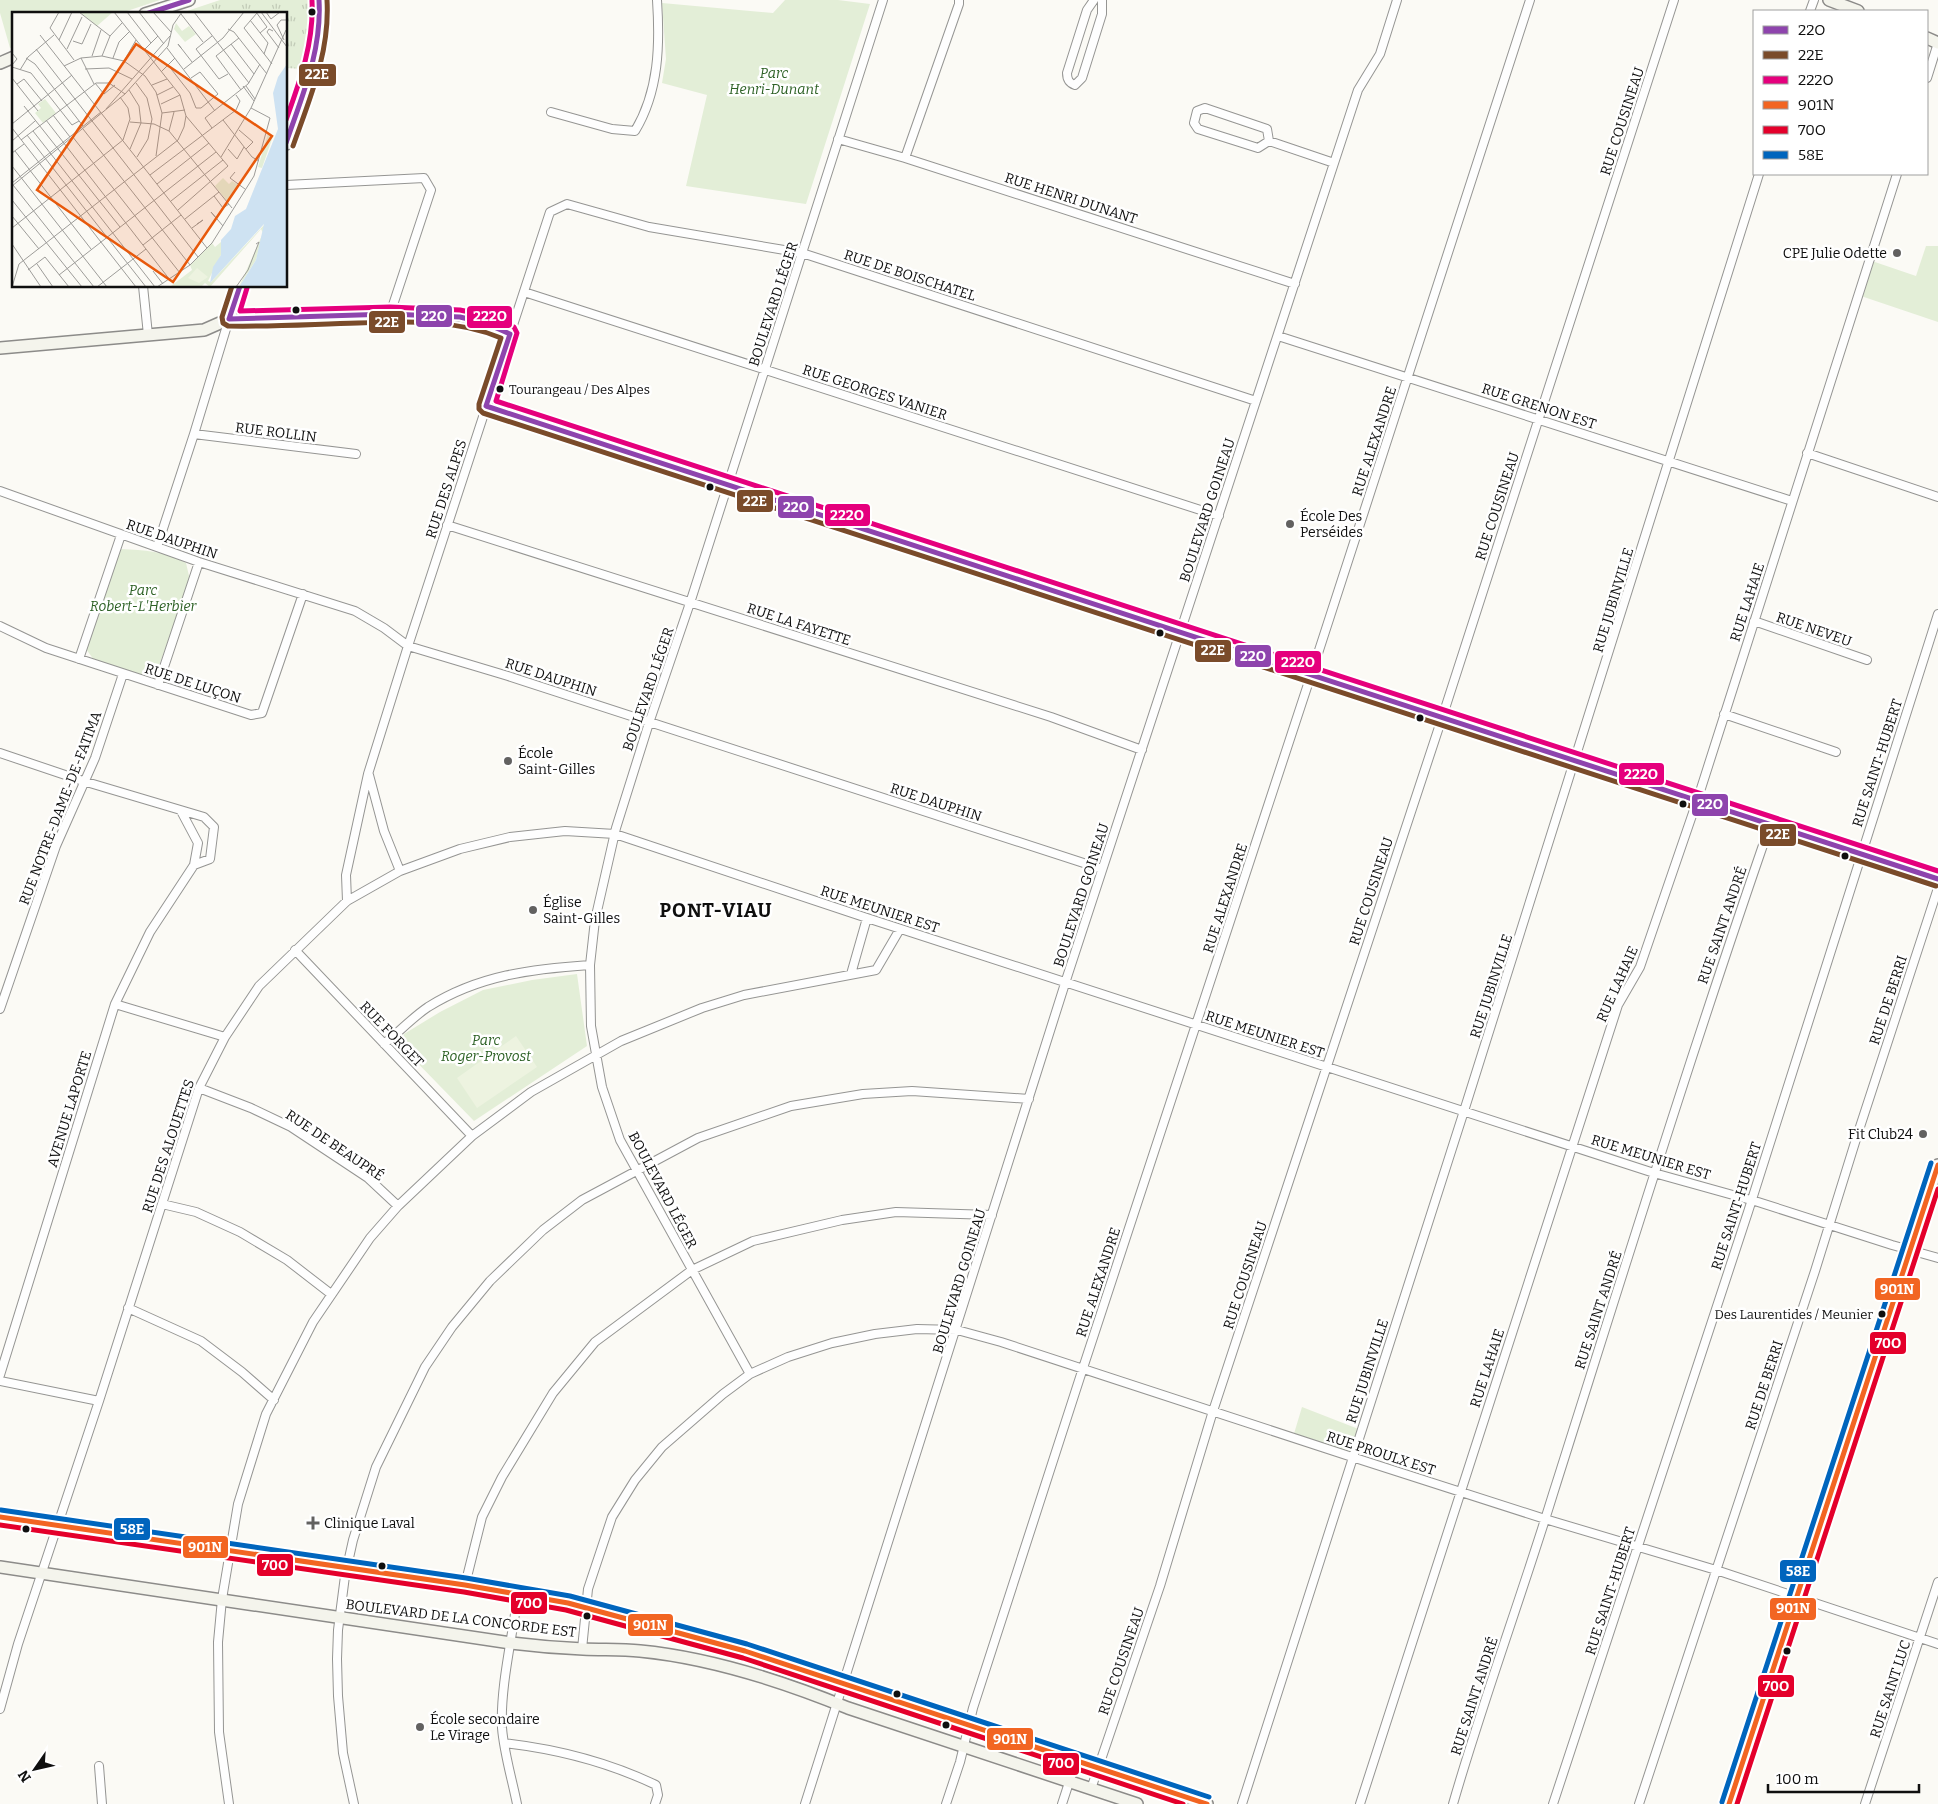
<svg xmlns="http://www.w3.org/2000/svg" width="1938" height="1804" font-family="Bitter,serif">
<defs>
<pattern id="grass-tufts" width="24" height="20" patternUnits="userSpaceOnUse" patternTransform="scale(1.25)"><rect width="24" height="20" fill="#e3eed7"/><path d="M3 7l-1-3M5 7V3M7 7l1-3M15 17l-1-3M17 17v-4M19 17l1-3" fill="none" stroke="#c2cbb7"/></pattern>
</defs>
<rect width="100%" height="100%" fill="#fbfaf5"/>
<path fill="url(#grass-tufts)" d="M220,0H309L314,25L305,69L286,68V14H178Z"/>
<path fill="#e3eed7" d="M0,0H160L118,14H14V47L10,48L0,13Z
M785,0H838L870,4L806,204L686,186L707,95L662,83L666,59L662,3L773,13Z
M1926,246H1938V322L1858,295L1869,260L1916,276Z
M121,549C144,550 165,551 186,563L190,580L157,671L140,679L94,660L86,649Z
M577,974L587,1046L474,1121L402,1047L401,1041L404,1034L440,1012L483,990L532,980Z
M1302,1407L1361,1430L1352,1457L1293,1437Z"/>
<path fill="#edf3e0" d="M516,1036L537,1067L477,1108L457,1078Z"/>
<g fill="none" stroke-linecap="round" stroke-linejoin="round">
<defs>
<path id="street" d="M1094,0L1087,10L1067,73C1067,80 1069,83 1075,85L1082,78L1102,14V0
M1810,11L1814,0
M1927,78L1938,43
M1205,108L1267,129L1269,141L1258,148L1198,129L1194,123L1197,111Z
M551,112L612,129L635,131C659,91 660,45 657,0
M838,139L905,158L1295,284
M1269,141L1334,163
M905,158L959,4V0
M286,185L424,178L431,190L390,314
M143,286L148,335
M524,292L1219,516
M1278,336L1792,501
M486,406L1938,879
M194,434L356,454
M1807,453L1938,497
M0,491L199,562L355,611L384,628L408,646L508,676L1102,869
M447,525L1051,717L1142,750
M157,547L194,434L229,319L390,314L460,317L485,323L510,334
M1754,621L1867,660
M0,626L46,648L251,715L262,713L303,594
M79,659L121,535
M158,685L199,562
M1724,714L1836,752
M0,753L83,781L204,817L214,827L210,859L194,865
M369,775L384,831L400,871
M347,901L346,875L368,774L408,646L550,212L567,204L649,227L802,253L1256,401
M295,950L472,1136
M851,974L867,918
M115,1004L225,1037
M0,1009L56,846L95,758L123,674
M384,1044C399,1032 413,1017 428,1007C479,975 532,969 590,965
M199,1088L251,1108L291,1127L368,1178L398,1206
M162,1204L196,1212L240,1232L287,1260L331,1294
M128,1308L201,1341L242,1372L274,1400
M750,1374L620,1140L602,1087L591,1026L590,965L595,920L616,828L649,723L690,603L883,0
M0,1375L115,1004L150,932L194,865L198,843L181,811
M0,1381L99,1401
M465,1585L482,1517L502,1477L553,1393L595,1342L692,1270L753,1241L842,1220L896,1212L992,1215
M582,1649L588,1589L612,1517L635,1480L662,1447L723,1394L750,1374L788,1357L832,1343L875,1334L917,1329L957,1330L1001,1342L1352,1457L1545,1519L1716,1570L1938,1644
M0,1709L18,1644L99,1401L199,1088L225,1037L259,986L347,901L400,871L460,849L510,837L565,831L615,834L867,918L1654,1173L1758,1202L1892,1245L1938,1258
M504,1743C557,1749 608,1762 656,1785L658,1795L655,1804
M99,1766L102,1804
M1091,1789L1160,1586L1213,1411L1442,718L1674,0
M229,1804L219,1732L218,1642L222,1599L238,1504L266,1414L313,1322L370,1238L398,1206L472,1136L531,1092L621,1041L702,1008L744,995L876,970L900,929
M354,1804L343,1753L338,1696L337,1659L338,1630L345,1576L353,1540L376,1467L425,1367L452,1327L490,1281L543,1230L582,1200L698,1138L791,1106L863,1094L912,1091L1029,1099
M517,1804C512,1779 504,1753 502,1728C500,1686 513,1635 518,1593
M805,1804L1068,974L1358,90L1380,54L1397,0
M946,1804L960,1762L973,1708L1083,1368L1311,675L1530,0
M1062,1804L1076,1761
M1242,1804L1464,1111L1759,174
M1360,1804L1618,1005L1640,967L1697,801L1897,174
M1453,1804C1483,1700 1521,1598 1553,1494C1624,1270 1693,1047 1770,825
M1553,1804L1748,1212L1938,614
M1639,1804L1815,1271L1857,1136L1938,888
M1865,1804L1938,1582"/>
<path id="secondary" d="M1829,0L1858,11
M145,14L189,0
M1927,38L1938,43
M0,63L14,57
M286,144C300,101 326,45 319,0
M0,348L204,330L229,319L240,286
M0,1517L465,1585L568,1603L745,1651L1207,1804
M0,1567L511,1643C535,1646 559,1648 583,1649C602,1650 621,1649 640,1651C712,1658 782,1681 848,1708L1137,1804
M1729,1804L1938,1165"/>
</defs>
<use href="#street" stroke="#959593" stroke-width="10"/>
<use href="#secondary" stroke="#8c8b89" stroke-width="14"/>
<use href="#street" stroke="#fefefe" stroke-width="8"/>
<use href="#secondary" stroke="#f4f4ec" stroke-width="11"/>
<defs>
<path id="bus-1" d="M146,14L189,0
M286,143C302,96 322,51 319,0
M240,286L229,319L390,314L460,317L485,323L510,334L486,406L1938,879"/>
<path id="bus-2" d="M293,146C310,98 330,52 327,0
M232,286L222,317L223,323L228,326C271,327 315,324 358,323C406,321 456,319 501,338L479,404V409L483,413L1936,886"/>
<path id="bus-3" d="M286,120C300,81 314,43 312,1
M247,288L240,311L390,307L460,310L488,316L514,327L517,333L496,401L1938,871"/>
<path id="bus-4" d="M0,1517L465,1585L568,1603L745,1651L1207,1804
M1729,1804L1938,1165"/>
<path id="bus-5" d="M0,1525L464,1592L566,1610L743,1658L1183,1804
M1737,1804L1938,1189"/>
<path id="bus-6" d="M1,1510L466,1578L570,1596L747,1644L1209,1797
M1722,1802L1931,1163"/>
</defs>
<use href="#bus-1" stroke="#fff" stroke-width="9"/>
<use href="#bus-2" stroke="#fff" stroke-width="9"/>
<use href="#bus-3" stroke="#fff" stroke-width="9"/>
<use href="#bus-4" stroke="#fff" stroke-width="9"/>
<use href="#bus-5" stroke="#fff" stroke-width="9"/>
<use href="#bus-6" stroke="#fff" stroke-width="9"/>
<use href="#bus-1" stroke="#8e44ad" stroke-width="5"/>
<use href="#bus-2" stroke="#7a4b2a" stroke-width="5"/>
<use href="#bus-3" stroke="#e5007d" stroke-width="5"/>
<use href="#bus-4" stroke="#f26522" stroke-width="5"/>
<use href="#bus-5" stroke="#e4002b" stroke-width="5"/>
<use href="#bus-6" stroke="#0065bd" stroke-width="5"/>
</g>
<g fill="#0f0f0f" stroke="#fff" stroke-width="2">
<circle cx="312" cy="12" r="4.5"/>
<circle cx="296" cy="310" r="4.5"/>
<circle cx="500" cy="389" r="4.5"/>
<circle cx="710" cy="487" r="4.5"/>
<circle cx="1160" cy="633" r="4.5"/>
<circle cx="1420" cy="718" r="4.5"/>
<circle cx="1683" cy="804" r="4.5"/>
<circle cx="1845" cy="856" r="4.5"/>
<circle cx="1882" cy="1314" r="4.5"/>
<circle cx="26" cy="1529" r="4.5"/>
<circle cx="382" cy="1566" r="4.5"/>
<circle cx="587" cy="1616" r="4.5"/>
<circle cx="1787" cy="1651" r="4.5"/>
<circle cx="897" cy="1694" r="4.5"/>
<circle cx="946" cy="1725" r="4.5"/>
</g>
<g fill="#626160" stroke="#fff" stroke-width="2">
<circle cx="1897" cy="253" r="5"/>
<circle cx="1290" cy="524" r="5"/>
<circle cx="508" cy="761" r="5"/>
<circle cx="533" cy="910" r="5"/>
<circle cx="1923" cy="1134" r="5"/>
<path d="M310.5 1515.5h5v5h5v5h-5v5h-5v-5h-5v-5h5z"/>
<circle cx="420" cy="1727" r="5"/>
</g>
<g text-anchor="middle" stroke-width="5" stroke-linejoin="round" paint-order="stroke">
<g font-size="13" fill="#0f0f0f" stroke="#fff" text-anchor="start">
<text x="509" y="394">Tourangeau / Des Alpes</text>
<text x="1873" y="1319" text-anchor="end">Des Laurentides / Meunier</text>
</g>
<g font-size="14" font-style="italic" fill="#2d6125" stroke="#fff">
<text x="774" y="78">Parc<tspan x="774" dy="16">Henri-Dunant</tspan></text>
<text x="143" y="595">Parc<tspan x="143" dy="16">Robert-L'Herbier</tspan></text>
<text x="486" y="1045">Parc<tspan x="486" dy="16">Roger-Provost</tspan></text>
</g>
<g font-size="14" fill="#0f0f0f" stroke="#fff">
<text transform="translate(1622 121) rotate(-72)" y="5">RUE COUSINEAU</text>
<text transform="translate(1071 198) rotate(18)" y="5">RUE HENRI DUNANT</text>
<text transform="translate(910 275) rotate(18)" y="5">RUE DE BOISCHATEL</text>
<text transform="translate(773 304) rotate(-72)" y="5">BOULEVARD LÉGER</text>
<text transform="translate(875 392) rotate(18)" y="5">RUE GEORGES VANIER</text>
<text transform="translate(1539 406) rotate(18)" y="5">RUE GRENON EST</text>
<text transform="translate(276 432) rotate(7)" y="5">RUE ROLLIN</text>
<text transform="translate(1374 441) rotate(-72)" y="5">RUE ALEXANDRE</text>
<text transform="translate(446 489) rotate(-72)" y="5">RUE DES ALPES</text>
<text transform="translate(1497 506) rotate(-72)" y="5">RUE COUSINEAU</text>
<text transform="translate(1207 510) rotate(-72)" y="5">BOULEVARD GOINEAU</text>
<text transform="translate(172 539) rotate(19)" y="5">RUE DAUPHIN</text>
<text transform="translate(1613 600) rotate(-73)" y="5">RUE JUBINVILLE</text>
<text transform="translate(1747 602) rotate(-72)" y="5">RUE LAHAIE</text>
<text transform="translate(799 624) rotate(18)" y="5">RUE LA FAYETTE</text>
<text transform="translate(1814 629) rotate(19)" y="5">RUE NEVEU</text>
<text transform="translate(551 677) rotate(18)" y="5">RUE DAUPHIN</text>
<text transform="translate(193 683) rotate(18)" y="5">RUE DE LUÇON</text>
<text transform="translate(648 689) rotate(-71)" y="5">BOULEVARD LÉGER</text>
<text transform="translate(1877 763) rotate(-72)" y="5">RUE SAINT-HUBERT</text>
<text transform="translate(936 802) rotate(18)" y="5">RUE DAUPHIN</text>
<text transform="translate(60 808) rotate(-69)" y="5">RUE NOTRE-DAME-DE-FATIMA</text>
<text transform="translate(1371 891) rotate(-72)" y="5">RUE COUSINEAU</text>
<text transform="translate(1081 895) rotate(-72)" y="5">BOULEVARD GOINEAU</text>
<text transform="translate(1225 898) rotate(-72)" y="5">RUE ALEXANDRE</text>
<text transform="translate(880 909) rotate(18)" y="5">RUE MEUNIER EST</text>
<text transform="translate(1722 925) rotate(-71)" y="5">RUE SAINT ANDRÉ</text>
<text transform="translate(1617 984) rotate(-66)" y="5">RUE LAHAIE</text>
<text transform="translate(1491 986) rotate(-72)" y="5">RUE JUBINVILLE</text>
<text transform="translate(1888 1000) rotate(-72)" y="5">RUE DE BERRI</text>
<text transform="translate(392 1034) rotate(46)" y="5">RUE FORGET</text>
<text transform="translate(1265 1034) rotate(18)" y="5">RUE MEUNIER EST</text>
<text transform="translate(69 1109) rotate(-73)" y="5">AVENUE LAPORTE</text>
<text transform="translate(335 1145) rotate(34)" y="5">RUE DE BEAUPRÉ</text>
<text transform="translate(168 1146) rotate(-72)" y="5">RUE DES ALOUETTES</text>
<text transform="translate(1651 1157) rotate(17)" y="5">RUE MEUNIER EST</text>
<text transform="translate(663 1190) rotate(62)" y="5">BOULEVARD LÉGER</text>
<text transform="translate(1736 1206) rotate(-72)" y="5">RUE SAINT-HUBERT</text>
<text transform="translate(1245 1275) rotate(-72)" y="5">RUE COUSINEAU</text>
<text transform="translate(959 1281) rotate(-73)" y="5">BOULEVARD GOINEAU</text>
<text transform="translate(1098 1282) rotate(-72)" y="5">RUE ALEXANDRE</text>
<text transform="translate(1598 1310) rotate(-72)" y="5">RUE SAINT ANDRÉ</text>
<text transform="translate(1487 1368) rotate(-72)" y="5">RUE LAHAIE</text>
<text transform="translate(1367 1371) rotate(-72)" y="5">RUE JUBINVILLE</text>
<text transform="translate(1764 1385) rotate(-72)" y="5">RUE DE BERRI</text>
<text transform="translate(1381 1453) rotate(18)" y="5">RUE PROULX EST</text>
<text transform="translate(1610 1591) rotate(-72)" y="5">RUE SAINT-HUBERT</text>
<text transform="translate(461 1618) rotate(7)" y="5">BOULEVARD DE LA CONCORDE EST</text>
<text transform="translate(1121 1661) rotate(-71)" y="5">RUE COUSINEAU</text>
<text transform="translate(1890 1689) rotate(-72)" y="5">RUE SAINT LUC</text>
<text transform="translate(1474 1696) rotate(-72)" y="5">RUE SAINT ANDRÉ</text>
</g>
<g font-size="14" fill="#0f0f0f" stroke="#fff" text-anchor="start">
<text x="1887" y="258" text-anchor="end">CPE Julie Odette</text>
<text x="1300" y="521">École Des<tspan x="1300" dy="16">Perséides</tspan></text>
<text x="518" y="758">École<tspan x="518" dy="16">Saint-Gilles</tspan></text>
<text x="543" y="907">Église<tspan x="543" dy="16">Saint-Gilles</tspan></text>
<text x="1913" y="1139" text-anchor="end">Fit Club24</text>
<text x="324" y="1528">Clinique Laval</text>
<text x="430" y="1724">École secondaire<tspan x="430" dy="16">Le Virage</tspan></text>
</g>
<g font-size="19" font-weight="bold" letter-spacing="1" fill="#0f0f0f" stroke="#fff">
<text x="716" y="917">PONT-VIAU</text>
</g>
</g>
<g transform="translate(12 12)">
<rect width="275" height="275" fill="#fbfaf5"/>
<path d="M68,0H101L85,14ZM164,11L170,19L177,14L184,22L173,30L162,17ZM33,87L44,101L31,111L23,101L29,96L26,92ZM256,122L261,124L250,156L246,155ZM211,166L217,172L220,169L226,173L215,189L203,174ZM253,212L244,248L227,275L251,221L249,217L198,275L193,271L189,275L159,274L180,258L178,253L200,231L203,235L209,230V243L196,269L199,270Z" fill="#e3eed7"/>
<path d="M185,256L196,265L187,271L176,266Z" fill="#edf3e0"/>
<path d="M275,52V275H227L244,248L252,212L198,271L201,255L209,243V228L219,217L223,204L234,197L266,117L261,81L266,65Z" fill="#cee2f2"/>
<path fill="none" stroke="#9d9c99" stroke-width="1" d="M47,0L38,16L62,48M67,0L98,24M115,0L139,31M127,0L152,32M141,0L159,20M182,0L237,71M244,0L255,15L248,21M249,0L275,35M254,0L259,7L268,0M245,1L232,16L260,52M169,2L191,30M238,8L256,31L252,42M216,17L222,20L255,62M261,19L257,17L255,20L267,36M28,23L195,236M200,24L184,37L207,67L216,62M227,26L204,44L229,78M47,28L60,0M272,28L265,13L269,8H275M61,29L70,32L79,12M219,32L242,62M155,36L203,99M169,36L166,32L180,50M24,37L186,245M55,37L70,5M132,38L146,24M0,41L5,47L0,53M80,44L89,18M90,44L98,24L110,11M14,46L23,52L71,114M69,46L82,72M101,46L107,30L117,20M112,49L124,28M156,53L178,81L184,96H189M52,54L69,46L90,44L112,49L133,64L144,80L150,101L144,144M0,55L19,61L60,113L67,109M73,57L97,56L120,67M172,57L211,26L232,0M8,58L16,45L42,23M149,60L163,46M0,66L26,99M179,66L188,60L206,82L189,96M83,71L92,82L103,73M124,71L135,86L140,107L136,127L125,145M5,72L12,67L30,89M140,73L155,67M231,74L242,89M234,74L243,87M117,78L127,94L129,111L118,137M145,83L161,75M149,92L168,83M12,94L108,215M94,97L158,24M150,101L173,98M41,103L58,125M34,108L158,268M211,108L240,145L247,149M118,110L142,112L157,119L220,196M0,112L60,63M0,116L124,275M200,116L193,106L236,72L248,52M71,117L178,253M227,118L241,130L234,137M21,119L143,275M157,119L162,100M15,123L134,275M60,124L168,261M9,128L84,71H97L113,82M0,129L23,109M216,137L225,147L232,135M3,139L79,237M0,141L12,132M209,145L239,96L274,18M0,154L95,275M223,160L218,166L233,177M138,163L224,98L228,89L224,83M0,171L89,100M145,172L197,131M1,173L82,275M0,174L113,82L156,34L161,13L170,0M202,184L211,196L217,192M0,188L70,275M159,189L211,148M166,198L216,154L174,104M0,204L27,237M173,207L207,180M205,207L199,200L211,214M0,216L111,128L118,107L116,96L108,85M180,216L191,208L185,212M0,232L29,275M131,233L169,203M25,252L41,275M16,258L33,245L57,275M141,259L151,272M47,263L204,140M0,275L7,252L166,128L172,115L174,104L168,83L102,0M85,275L134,237M145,275L178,253L200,231L242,164L258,106L239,96M224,275L236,258L247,230L244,232"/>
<path fill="#e8590c" fill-opacity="0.15" stroke="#e8590c" stroke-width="2.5" d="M124,32L260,124L161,270L25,178Z"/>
<rect width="275" height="275" fill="none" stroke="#0f0f0f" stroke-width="2.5"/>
</g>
<g stroke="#fff" stroke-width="2">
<rect x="298" y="63" width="39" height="24" rx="5" fill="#7a4b2a"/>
<rect x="415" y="304" width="38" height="24" rx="5" fill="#8e44ad"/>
<rect x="466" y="305" width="47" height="24" rx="5" fill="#e5007d"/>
<rect x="368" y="310" width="38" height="24" rx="5" fill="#7a4b2a"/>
<rect x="736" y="489" width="38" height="24" rx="5" fill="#7a4b2a"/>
<rect x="777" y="495" width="38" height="24" rx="5" fill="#8e44ad"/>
<rect x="824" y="503" width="47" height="24" rx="5" fill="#e5007d"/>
<rect x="1194" y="639" width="38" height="24" rx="5" fill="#7a4b2a"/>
<rect x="1234" y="644" width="38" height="24" rx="5" fill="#8e44ad"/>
<rect x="1274" y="650" width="48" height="24" rx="5" fill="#e5007d"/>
<rect x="1618" y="762" width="47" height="24" rx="5" fill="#e5007d"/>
<rect x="1691" y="793" width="38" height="24" rx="5" fill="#8e44ad"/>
<rect x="1759" y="823" width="38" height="24" rx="5" fill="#7a4b2a"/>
<rect x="1874" y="1277" width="47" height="24" rx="5" fill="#f26522"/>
<rect x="1869" y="1331" width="38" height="24" rx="5" fill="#e4002b"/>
<rect x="113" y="1517" width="38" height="24" rx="5" fill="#0065bd"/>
<rect x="182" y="1535" width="47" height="24" rx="5" fill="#f26522"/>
<rect x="256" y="1553" width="38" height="24" rx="5" fill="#e4002b"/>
<rect x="1779" y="1559" width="38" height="24" rx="5" fill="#0065bd"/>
<rect x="510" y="1591" width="38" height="24" rx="5" fill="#e4002b"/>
<rect x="1769" y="1597" width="48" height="24" rx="5" fill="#f26522"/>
<rect x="627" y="1613" width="47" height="24" rx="5" fill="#f26522"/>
<rect x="1757" y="1674" width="38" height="24" rx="5" fill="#e4002b"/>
<rect x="986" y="1727" width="48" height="24" rx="5" fill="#f26522"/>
<rect x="1042" y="1752" width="38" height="24" rx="5" fill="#e4002b"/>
</g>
<g font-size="14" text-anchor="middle" font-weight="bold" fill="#fff">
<text x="317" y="79">22E</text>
<text x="434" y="321">22O</text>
<text x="490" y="321">222O</text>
<text x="387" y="327">22E</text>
<text x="755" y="506">22E</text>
<text x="796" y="512">22O</text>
<text x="847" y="520">222O</text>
<text x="1213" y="655">22E</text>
<text x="1253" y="661">22O</text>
<text x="1298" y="667">222O</text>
<text x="1641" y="779">222O</text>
<text x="1710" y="809">22O</text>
<text x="1778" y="839">22E</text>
<text x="1897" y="1294">901N</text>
<text x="1888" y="1348">70O</text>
<text x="132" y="1534">58E</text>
<text x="205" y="1552">901N</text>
<text x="275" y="1570">70O</text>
<text x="1798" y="1576">58E</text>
<text x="529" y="1608">70O</text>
<text x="1793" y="1613">901N</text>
<text x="650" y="1630">901N</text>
<text x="1776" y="1691">70O</text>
<text x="1010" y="1744">901N</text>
<text x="1061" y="1768">70O</text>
</g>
<rect x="1753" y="10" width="175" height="165" fill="#ffffff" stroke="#9f9f9f"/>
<rect x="1763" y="26" width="25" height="8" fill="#8e44ad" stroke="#9f9f9f"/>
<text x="1798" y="35" font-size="15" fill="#0f0f0f">22O</text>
<rect x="1763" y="51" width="25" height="8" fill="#7a4b2a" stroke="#9f9f9f"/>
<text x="1798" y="60" font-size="15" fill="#0f0f0f">22E</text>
<rect x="1763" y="76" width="25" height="8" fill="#e5007d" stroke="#9f9f9f"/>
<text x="1798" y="85" font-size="15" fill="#0f0f0f">222O</text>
<rect x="1763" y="101" width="25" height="8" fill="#f26522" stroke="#9f9f9f"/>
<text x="1798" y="110" font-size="15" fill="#0f0f0f">901N</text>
<rect x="1763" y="126" width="25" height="8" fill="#e4002b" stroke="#9f9f9f"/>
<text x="1798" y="135" font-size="15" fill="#0f0f0f">70O</text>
<rect x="1763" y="151" width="25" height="8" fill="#0065bd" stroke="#9f9f9f"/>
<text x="1798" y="160" font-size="15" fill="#0f0f0f">58E</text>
<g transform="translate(35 1769) rotate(236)" stroke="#ffffff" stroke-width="4" paint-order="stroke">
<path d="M0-4L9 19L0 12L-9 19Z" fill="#0f0f0f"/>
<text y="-8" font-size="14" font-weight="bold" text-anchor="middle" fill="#0f0f0f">N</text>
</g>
<path d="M1768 1784v8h151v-8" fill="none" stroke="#0f0f0f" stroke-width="2.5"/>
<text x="1776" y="1784" font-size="15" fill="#0f0f0f" stroke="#ffffff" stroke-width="4" paint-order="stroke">100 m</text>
</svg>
